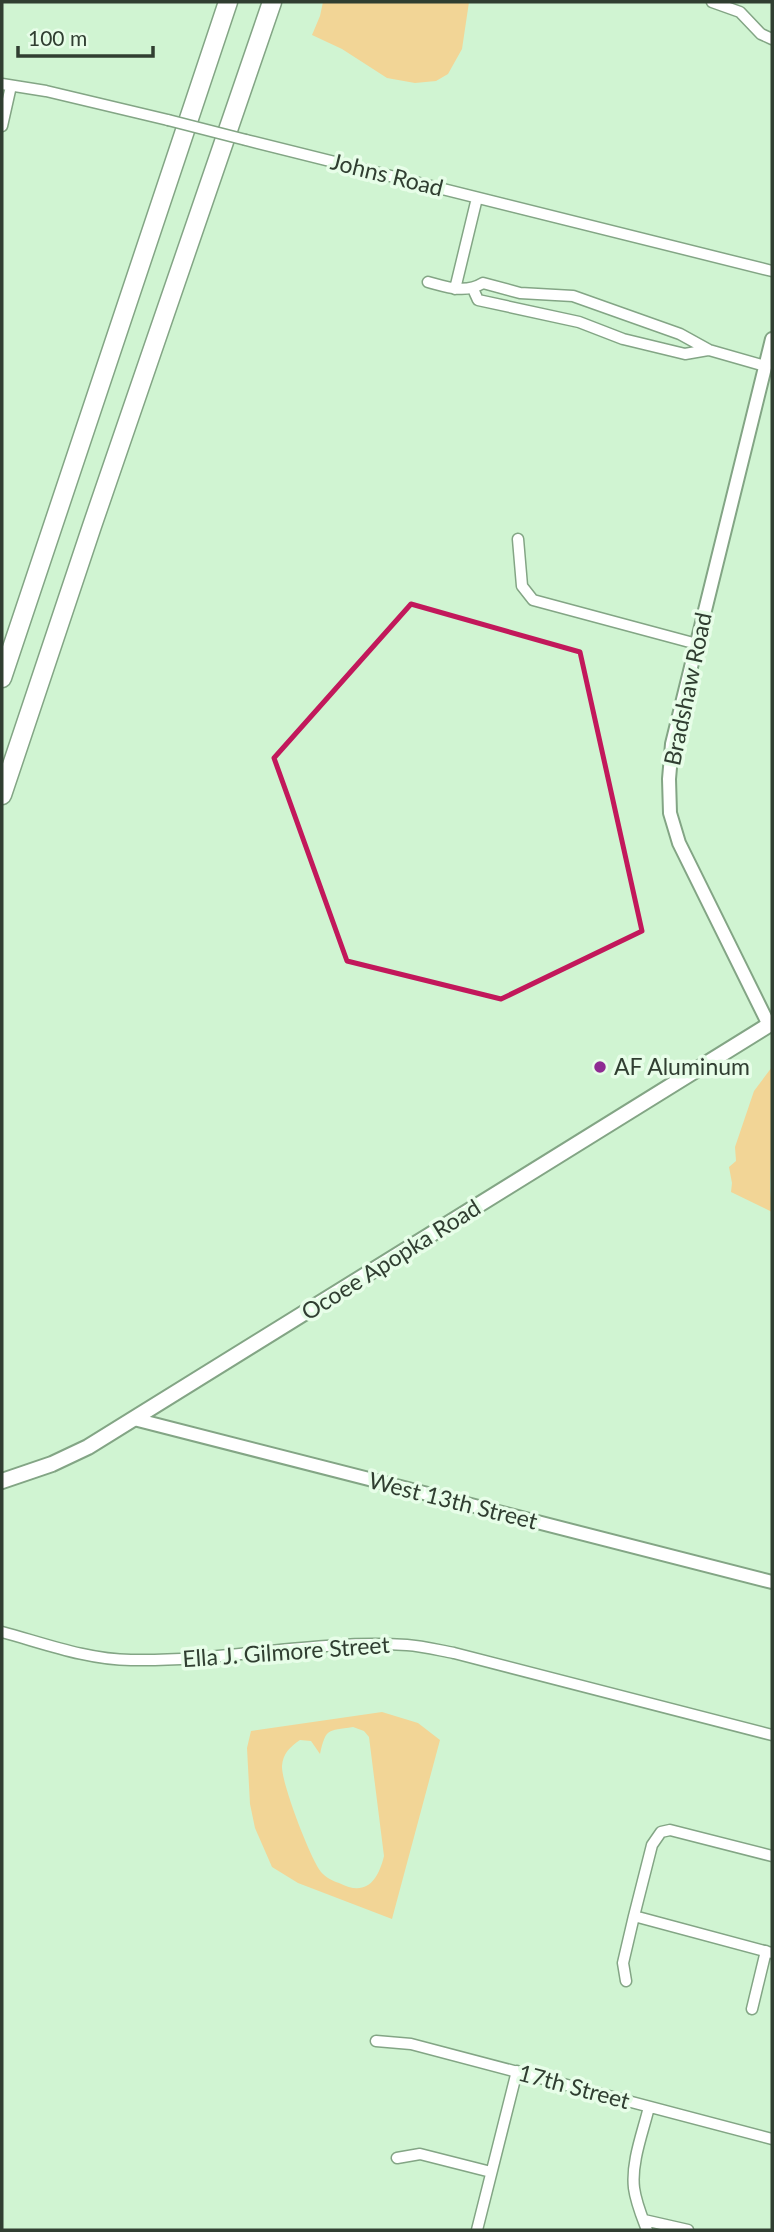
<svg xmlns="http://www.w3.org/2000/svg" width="774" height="2232" font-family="Lato,sans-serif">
<rect width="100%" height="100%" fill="#d0f4d2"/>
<path fill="#f2d596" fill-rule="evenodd" d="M323,2H469L462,49L448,74L436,81L415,83L387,78L342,49L312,35L320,16Z
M772,1067C772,1106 772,1146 770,1185C770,1194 772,1203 772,1212L731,1192L732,1183L729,1167L736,1161L735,1147L754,1091Z
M382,1712L418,1723L440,1740L392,1919L298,1883L272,1867L255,1828L250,1804L247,1748L251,1731ZM353,1727L364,1731L369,1737L384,1856C378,1881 366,1897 339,1883C333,1881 325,1877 321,1872C310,1858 281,1782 282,1766C283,1753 290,1747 300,1740L311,1741L320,1754C326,1728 327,1731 353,1727Z"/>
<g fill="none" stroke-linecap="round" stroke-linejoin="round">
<defs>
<path id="minor" d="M712,2L740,12L761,34L772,39
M2,84L46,91L168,120
M2,126L11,86
M246,140L772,271
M428,282C447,287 465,294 483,283L520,293L573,296L680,334L709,350L765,366
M455,289L477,198
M473,289L478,300L579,322L623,339L685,354L708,350
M518,539L522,586L533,600L697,644
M2,1632C43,1643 88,1660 131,1660C223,1662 315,1639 407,1645C422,1646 438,1650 454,1653L772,1735
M772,1856L670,1830L661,1832L652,1845L634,1916L772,1953
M626,1981L623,1963L634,1916
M752,2009L766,1951
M376,2041L411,2044L772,2139
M397,2158L420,2154L491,2172
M644,2220L688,2230
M477,2230L517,2071
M647,2230C642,2217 636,2203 634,2188C631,2162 643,2132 649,2107"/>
<path id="tertiary" d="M769,1025L679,843L670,813L669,779L672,744L772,339
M134,1419L772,1582"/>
<path id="secondary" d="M2,1481L52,1464L88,1447L772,1023"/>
<path id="motorway" d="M2,678L228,2
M2,795L92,526L272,2"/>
</defs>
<use href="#minor" stroke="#83a585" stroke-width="13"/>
<use href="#tertiary" stroke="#83a585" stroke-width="16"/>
<use href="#secondary" stroke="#83a585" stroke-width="18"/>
<use href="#motorway" stroke="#83a585" stroke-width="21"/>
<use href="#minor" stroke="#fff" stroke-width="10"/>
<use href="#tertiary" stroke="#fff" stroke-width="12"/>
<use href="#secondary" stroke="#fff" stroke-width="14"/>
<use href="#motorway" stroke="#fff" stroke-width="18"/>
<defs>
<path id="minor-bridge" d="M168,120L246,140"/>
</defs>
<use href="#minor-bridge" stroke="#83a585" stroke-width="13" stroke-linecap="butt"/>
<use href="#minor-bridge" stroke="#fff" stroke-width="10"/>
</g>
<path fill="none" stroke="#c2185b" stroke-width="5" stroke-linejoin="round" d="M411,604L580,652L642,931L501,999L347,961L274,758Z"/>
<circle fill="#8e2b92" stroke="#e7fde8" stroke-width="2.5" cx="600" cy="1067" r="7"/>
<g text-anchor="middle" stroke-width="7" stroke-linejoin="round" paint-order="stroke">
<g font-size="23" fill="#303e31" stroke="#e7fde8">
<text transform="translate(387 175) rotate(14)" y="8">Johns Road</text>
<text transform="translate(688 689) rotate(-78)" y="8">Bradshaw Road</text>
<text transform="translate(391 1260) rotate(-32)" y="8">Ocoee Apopka Road</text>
<text transform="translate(453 1501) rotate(14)" y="8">West 13th Street</text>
<text transform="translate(286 1652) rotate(-4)" y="8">Ella J. Gilmore Street</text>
<text transform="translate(574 2087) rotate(15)" y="8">17th Street</text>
</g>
<g font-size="23" fill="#303e31" stroke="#e7fde8" text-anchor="start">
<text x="614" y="1075">AF Aluminum</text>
</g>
</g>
<rect width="774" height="2232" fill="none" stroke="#303e31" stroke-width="7"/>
<path d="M18 46v10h135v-10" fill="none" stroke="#303e31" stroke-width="3.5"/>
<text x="28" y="46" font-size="21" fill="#303e31" stroke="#e7fde8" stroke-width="5" paint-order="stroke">100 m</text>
</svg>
